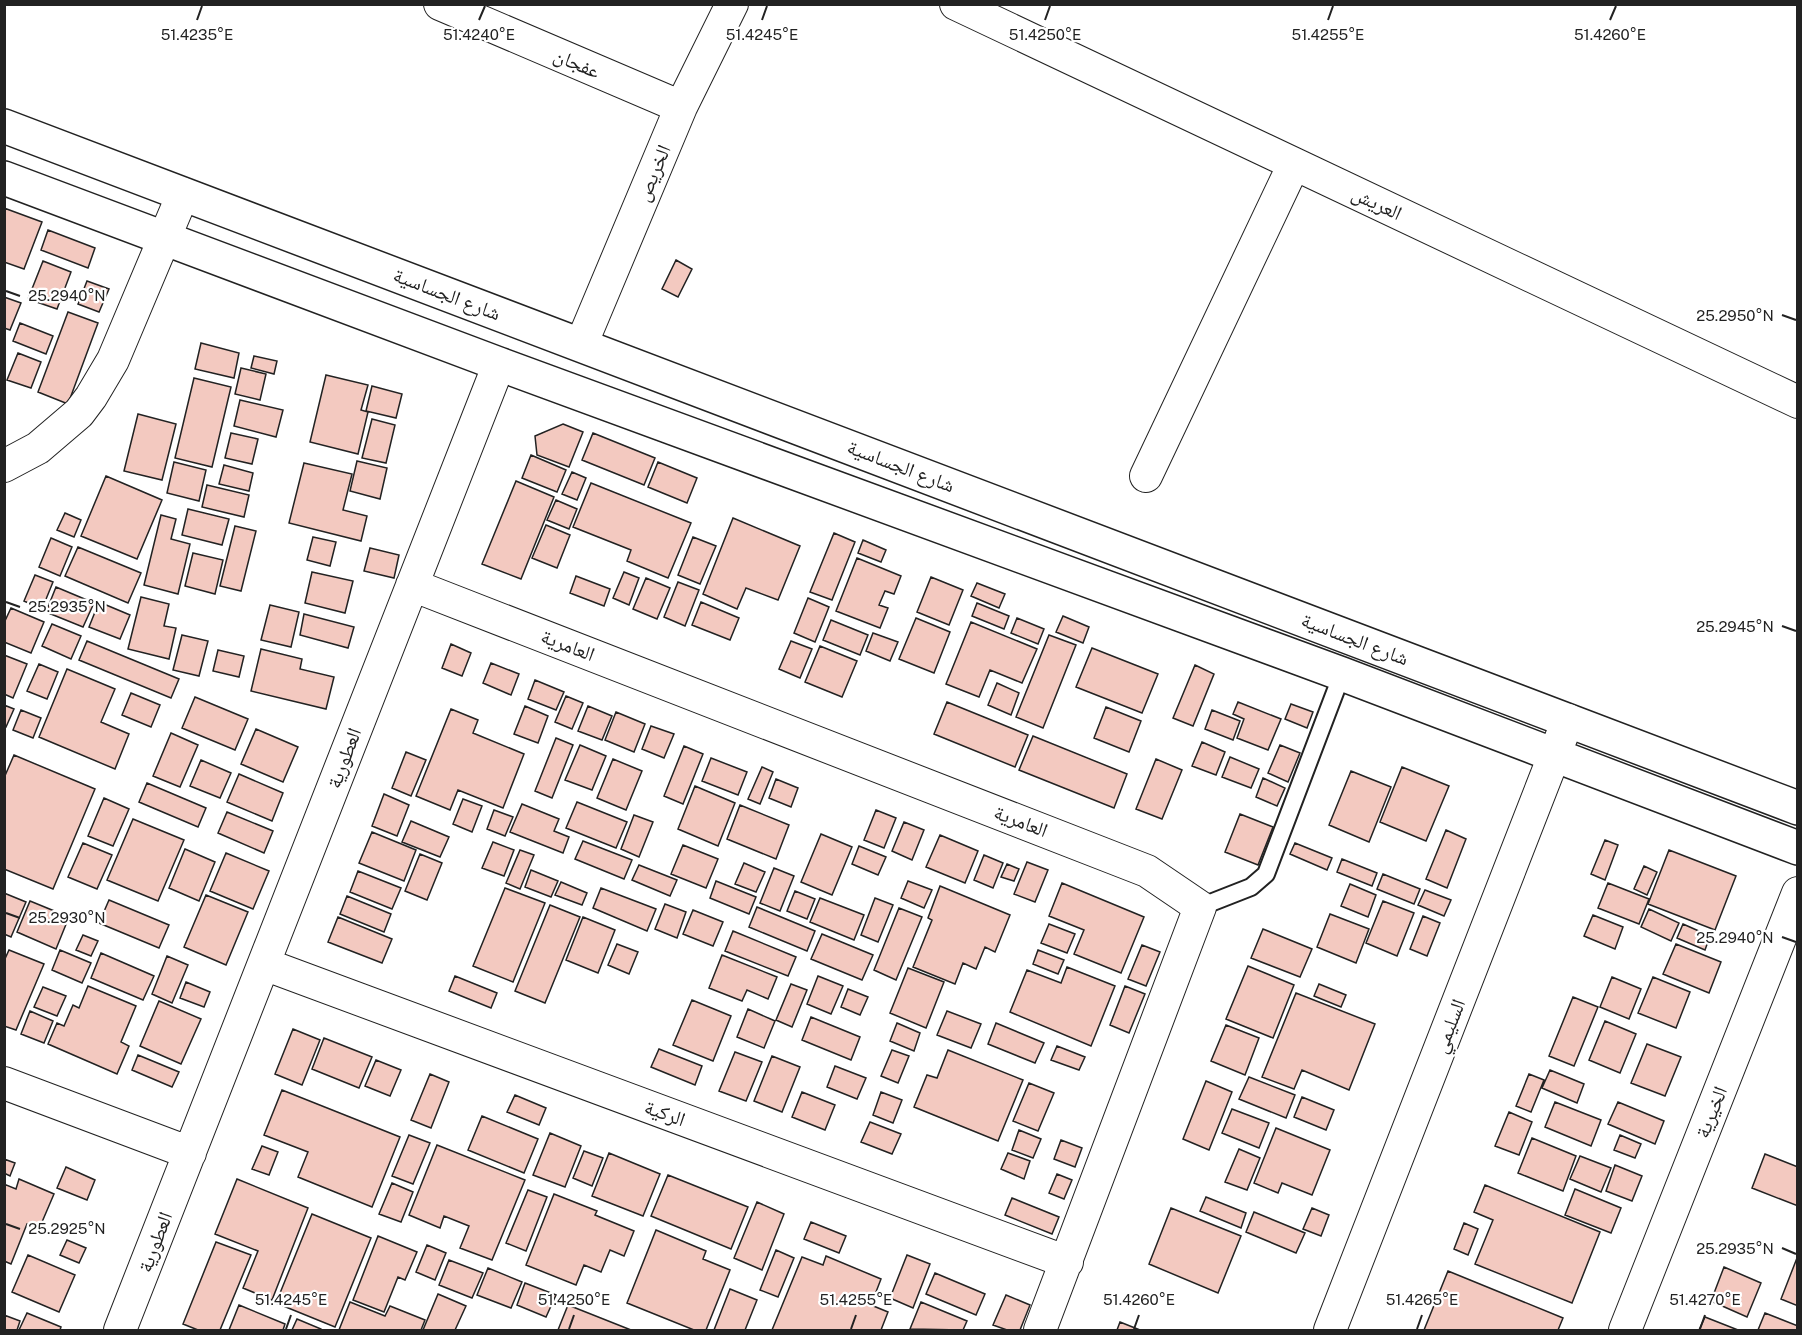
<svg xmlns="http://www.w3.org/2000/svg" width="1802" height="1335" font-family="'Public Sans','Noto Naskh Arabic',sans-serif">
<rect width="100%" height="100%" fill="#fff"/>
<path fill="#f3c9c0" stroke="#222" stroke-width="1.5" d="M4,208L42,222L24,269L4,262Z
M48,230L95,248L88,268L41,250Z
M676,260L692,269L678,297L662,289Z
M43,261L71,272L57,309L28,299Z
M87,281L109,289L99,312L78,304Z
M4,297L21,303L10,330L4,328Z
M68,312L98,323L68,404L38,392Z
M20,323L53,336L46,354L13,341Z
M201,343L239,353L234,378L195,369Z
M18,353L41,362L31,388L7,380Z
M254,356L277,361L274,374L251,368Z
M241,368L266,374L260,400L235,394Z
M326,375L368,385L361,410L368,412L358,454L310,442Z
M194,378L231,387L212,467L175,458Z
M372,386L402,394L396,418L366,411Z
M240,400L283,410L276,437L234,426Z
M138,414L176,424L162,480L124,471Z
M372,419L395,425L386,463L362,458Z
M563,424L583,432L569,467L537,455L535,436Z
M231,433L258,439L252,464L225,458Z
M593,433L655,458L644,485L582,460Z
M531,455L566,470L557,492L522,478Z
M357,461L387,468L380,499L350,491Z
M174,462L206,470L199,501L167,493Z
M658,462L697,478L687,503L648,487Z
M304,463L352,474L343,510L367,516L361,541L289,523Z
M224,465L253,473L249,491L219,484Z
M572,472L586,478L577,500L562,494Z
M106,476L162,500L137,559L81,536Z
M516,481L554,497L521,579L482,564Z
M591,483L691,523L668,578L627,561L631,550L573,527Z
M207,485L249,495L244,517L202,507Z
M556,500L577,509L569,529L547,520Z
M188,509L229,519L222,545L182,535Z
M65,513L81,520L74,537L57,530Z
M161,515L176,519L171,539L190,544L178,594L144,585Z
M733,518L800,546L778,600L746,588L737,609L703,594Z
M546,525L570,535L557,568L532,558Z
M235,526L256,531L241,591L220,586Z
M834,533L855,542L832,600L810,592Z
M313,537L336,542L330,566L307,560Z
M693,537L716,546L700,584L678,575Z
M51,538L72,547L60,576L39,567Z
M863,540L886,550L881,562L858,553Z
M78,547L141,573L128,603L65,576Z
M370,548L399,555L394,578L364,571Z
M193,553L223,560L215,594L185,586Z
M857,558L901,576L894,594L885,591L879,605L888,608L880,628L836,611Z
M312,572L353,581L345,613L305,603Z
M624,572L639,578L629,605L613,598Z
M35,575L53,582L42,609L24,601Z
M576,576L610,589L604,606L570,593Z
M931,577L963,590L949,625L917,612Z
M646,578L670,588L657,619L633,609Z
M678,582L699,590L685,626L664,617Z
M977,583L1005,594L999,608L971,596Z
M56,587L94,603L83,627L46,612Z
M141,597L169,604L164,626L176,628L169,659L128,649Z
M808,598L829,607L815,642L794,633Z
M99,602L130,615L120,639L89,627Z
M701,602L739,618L730,640L692,625Z
M977,603L1009,616L1004,629L972,616Z
M270,605L299,612L291,647L261,640Z
M11,608L44,622L31,653L4,642V623Z
M304,614L354,627L348,648L300,635Z
M1063,616L1089,627L1083,643L1056,632Z
M916,618L950,632L934,673L899,659Z
M1017,618L1044,629L1038,644L1011,633Z
M831,620L868,635L860,655L823,640Z
M971,622L1037,649L1022,683L990,670L979,697L946,684Z
M52,624L81,636L71,659L42,646Z
M873,633L898,642L890,661L866,651Z
M182,635L208,641L199,676L173,670Z
M1049,635L1076,645L1043,728L1016,717Z
M87,641L179,679L171,698L79,660Z
M791,641L812,649L800,678L779,669Z
M451,644L471,653L462,676L442,668Z
M820,646L857,661L842,697L805,682Z
M1092,648L1158,674L1142,713L1076,687Z
M261,649L302,659L300,669L334,677L326,709L251,691Z
M218,650L244,656L239,677L213,671Z
M4,655L27,664L13,698L4,694Z
M491,663L519,674L511,695L483,683Z
M39,664L58,672L47,699L27,691Z
M1195,665L1214,674L1193,726L1173,718Z
M67,669L115,689L101,722L129,734L115,769L39,737Z
M535,680L564,692L556,710L528,699Z
M997,683L1019,693L1011,715L988,705Z
M131,693L160,705L151,727L122,715Z
M566,696L583,703L572,729L555,722Z
M195,697L248,719L235,750L182,728Z
M947,702L1028,735L1015,767L934,734Z
M1238,702L1281,719L1268,750L1237,738L1244,719L1233,714Z
M1291,704L1313,712L1307,728L1285,719Z
M4,705L14,709L6,727L4,726Z
M525,706L548,716L538,743L514,734Z
M588,706L612,716L602,740L578,731Z
M1106,707L1141,721L1129,752L1094,738Z
M451,709L478,720L473,733L524,754L503,808L458,790L450,810L416,796Z
M21,710L41,718L33,738L13,730Z
M1212,710L1240,721L1233,740L1205,729Z
M616,712L645,724L634,752L605,740Z
M651,726L674,734L664,758L642,749Z
M256,729L298,747L283,782L241,764Z
M171,733L198,745L180,787L153,776Z
M1033,736L1127,774L1114,808L1019,770Z
M556,738L573,745L552,798L535,791Z
M1202,742L1225,752L1216,775L1192,766Z
M580,745L606,756L592,790L565,780Z
M1280,745L1300,753L1288,782L1268,773Z
M684,746L703,754L683,804L664,796Z
M406,752L426,760L411,796L392,788Z
M14,755L95,789L53,889L4,869V778Z
M1230,757L1259,769L1251,788L1222,777Z
M711,758L747,772L738,795L702,781Z
M613,759L642,771L626,810L597,798Z
M1156,759L1182,770L1162,819L1136,809Z
M201,760L231,773L220,798L190,786Z
M762,767L773,772L760,804L748,799Z
M1402,767L1449,786L1426,841L1380,822Z
M1351,771L1391,787L1369,842L1329,825Z
M239,774L283,793L272,821L227,802Z
M1263,778L1285,788L1277,806L1256,797Z
M776,779L798,788L791,807L769,798Z
M147,783L206,808L198,827L139,802Z
M695,786L735,803L718,846L678,829Z
M384,794L409,805L397,836L372,826Z
M104,798L129,809L113,846L88,836Z
M463,799L482,806L472,832L453,824Z
M577,802L627,822L616,848L566,828Z
M522,804L559,819L554,831L569,837L563,853L510,832Z
M740,805L789,825L776,859L727,839Z
M494,810L513,817L505,836L487,829Z
M876,810L896,818L884,848L864,840Z
M227,812L273,831L264,853L218,833Z
M1240,814L1273,827L1258,865L1225,852Z
M634,815L653,822L639,857L621,849Z
M133,819L184,840L158,901L107,880Z
M411,821L449,837L440,857L402,842Z
M904,822L924,830L912,860L892,851Z
M1446,830L1466,839L1447,888L1426,879Z
M372,832L416,850L404,881L359,863Z
M821,834L852,847L832,895L801,882Z
M940,835L978,851L965,883L926,867Z
M1605,840L1618,845L1605,880L1591,874Z
M583,841L632,860L624,879L575,859Z
M493,842L514,850L504,876L482,868Z
M83,843L112,855L97,889L68,877Z
M1295,843L1332,858L1327,870L1290,854Z
M683,845L718,859L706,888L671,874Z
M859,846L886,857L878,875L852,864Z
M185,849L215,862L199,901L169,888Z
M520,850L534,855L520,889L506,883Z
M1669,850L1736,876L1715,930L1648,904Z
M226,853L269,871L253,909L210,891Z
M420,854L442,863L427,900L405,891Z
M984,855L1003,863L993,888L974,880Z
M1342,859L1377,873L1372,886L1337,872Z
M1027,862L1048,870L1035,902L1014,894Z
M744,863L765,872L756,892L735,884Z
M1007,864L1019,869L1014,881L1001,877Z
M639,865L677,880L670,896L632,880Z
M1644,866L1657,872L1647,895L1634,889Z
M774,868L794,876L780,911L760,903Z
M531,870L558,881L551,897L525,887Z
M358,871L401,888L392,909L350,892Z
M1383,874L1420,889L1414,904L1377,889Z
M716,881L756,897L749,914L710,898Z
M908,881L932,890L924,908L901,898Z
M561,882L587,893L582,905L555,895Z
M1062,883L1144,917L1121,973L1074,954L1084,930L1049,916Z
M1608,883L1649,899L1639,924L1598,908Z
M1350,884L1376,895L1368,917L1341,906Z
M940,886L1010,915L995,952L985,947L976,969L963,963L955,984L913,967L932,920L928,918Z
M505,888L545,903L513,982L473,966Z
M601,888L656,909L647,931L593,908Z
M1425,890L1451,900L1444,916L1418,905Z
M795,891L815,899L807,919L787,911Z
M4,893L26,902L11,937L4,934Z
M206,895L248,912L226,965L184,947Z
M347,896L391,914L384,932L340,914Z
M820,898L864,915L854,940L810,922Z
M875,898L893,905L878,942L861,935Z
M109,900L169,925L159,948L99,923Z
M30,901L69,917L56,949L17,932Z
M1383,901L1414,913L1397,956L1366,943Z
M665,904L686,912L677,938L655,929Z
M550,905L580,917L545,1003L515,991Z
M757,907L815,931L807,951L749,927Z
M899,908L922,917L896,980L874,970Z
M1649,909L1679,923L1671,941L1641,927Z
M693,910L723,922L713,946L683,934Z
M1330,914L1369,929L1356,963L1317,947Z
M1593,915L1623,927L1615,949L1584,936Z
M1423,916L1440,923L1427,956L1410,949Z
M338,917L392,939L382,963L328,942Z
M583,917L615,930L598,973L566,960Z
M1049,924L1075,934L1067,953L1041,943Z
M1683,924L1710,936L1705,950L1677,938Z
M1263,929L1312,949L1300,977L1251,958Z
M733,931L796,957L788,976L725,951Z
M822,934L873,955L862,980L811,959Z
M83,935L98,941L91,956L76,950Z
M617,944L638,952L629,974L608,965Z
M1676,944L1721,962L1709,993L1663,974Z
M1142,945L1160,952L1146,986L1128,979Z
M9,950L44,964L16,1030L4,1026V961Z
M60,950L91,963L82,983L52,970Z
M1038,950L1064,960L1058,974L1033,964Z
M101,953L154,976L143,1000L91,978Z
M722,955L777,977L768,999L747,990L742,1001L709,988Z
M167,956L188,965L172,1003L152,994Z
M1248,966L1294,985L1273,1038L1226,1019Z
M1067,967L1115,986L1091,1046L1010,1012L1027,970L1061,983Z
M908,968L944,982L926,1028L890,1013Z
M455,976L497,993L491,1008L449,991Z
M818,976L843,986L831,1014L807,1004Z
M1612,977L1641,989L1629,1019L1600,1007Z
M1653,977L1690,992L1676,1028L1638,1013Z
M186,982L210,992L204,1007L180,998Z
M791,984L807,990L792,1027L776,1020Z
M1319,984L1346,995L1341,1007L1314,996Z
M88,986L136,1006L121,1042L129,1046L117,1074L48,1044L57,1023L64,1026L73,1005L79,1008Z
M1125,986L1145,994L1129,1033L1110,1025Z
M43,987L66,996L57,1016L34,1007Z
M848,989L868,997L860,1015L841,1007Z
M1296,993L1375,1024L1349,1090L1302,1070L1294,1089L1262,1077Z
M1573,997L1598,1007L1574,1066L1549,1056Z
M692,1000L731,1016L713,1061L673,1045Z
M159,1001L201,1019L181,1064L140,1046Z
M748,1009L775,1021L764,1048L737,1037Z
M30,1011L53,1021L44,1043L21,1034Z
M947,1011L981,1024L971,1048L937,1035Z
M811,1017L860,1037L851,1060L802,1040Z
M1605,1021L1636,1034L1620,1073L1589,1060Z
M897,1023L920,1033L914,1051L890,1041Z
M996,1023L1044,1043L1035,1063L988,1044Z
M1226,1025L1259,1038L1245,1075L1211,1061Z
M293,1029L320,1040L302,1085L275,1074Z
M324,1038L372,1057L359,1088L312,1069Z
M1647,1044L1681,1057L1665,1096L1631,1083Z
M1057,1046L1085,1057L1079,1070L1051,1060Z
M659,1049L702,1066L695,1085L651,1067Z
M892,1050L909,1056L898,1083L881,1076Z
M948,1050L1023,1080L998,1141L914,1107L927,1075L937,1078Z
M735,1052L762,1062L746,1101L719,1091Z
M138,1055L179,1072L172,1087L132,1070Z
M772,1056L800,1067L782,1112L754,1101Z
M376,1060L401,1070L390,1096L365,1086Z
M835,1066L866,1078L857,1099L827,1087Z
M1550,1070L1584,1084L1577,1103L1542,1088Z
M430,1074L449,1082L431,1128L411,1120Z
M1529,1074L1544,1080L1531,1112L1516,1106Z
M1249,1077L1295,1095L1286,1118L1239,1099Z
M1206,1081L1232,1092L1209,1150L1183,1139Z
M1029,1083L1054,1093L1038,1131L1013,1121Z
M282,1090L400,1137L372,1207L298,1177L308,1152L264,1135Z
M802,1092L835,1105L825,1130L792,1117Z
M881,1092L902,1100L893,1123L873,1115Z
M515,1095L546,1108L539,1125L507,1112Z
M1302,1097L1334,1110L1326,1130L1294,1117Z
M1555,1102L1601,1120L1591,1146L1545,1127Z
M1618,1102L1664,1121L1655,1144L1608,1124Z
M1232,1109L1269,1123L1259,1148L1222,1133Z
M1509,1112L1532,1122L1519,1155L1495,1146Z
M482,1116L538,1139L524,1173L468,1150Z
M870,1122L901,1134L892,1154L861,1142Z
M1276,1128L1330,1150L1312,1195L1282,1183L1278,1193L1254,1183Z
M1019,1130L1041,1139L1033,1158L1012,1150Z
M550,1133L581,1146L565,1187L533,1175Z
M409,1135L430,1143L413,1184L392,1176Z
M1620,1135L1641,1144L1635,1158L1614,1150Z
M1532,1138L1576,1156L1563,1191L1518,1173Z
M1061,1140L1082,1148L1075,1167L1054,1159Z
M437,1145L525,1180L492,1260L460,1248L469,1226L444,1216L440,1228L409,1215Z
M262,1146L278,1152L269,1175L252,1169Z
M1239,1149L1260,1158L1247,1190L1225,1182Z
M584,1151L603,1158L592,1186L573,1178Z
M609,1153L660,1174L643,1216L592,1196Z
M1008,1153L1030,1161L1024,1179L1001,1169Z
M1765,1154L1798,1167V1206L1752,1188Z
M1580,1156L1611,1168L1601,1192L1570,1179Z
M4,1159L15,1163L10,1176L4,1173Z
M1615,1165L1642,1176L1632,1201L1606,1191Z
M66,1167L95,1180L87,1200L57,1188Z
M1057,1174L1072,1180L1064,1199L1049,1193Z
M668,1175L748,1207L731,1249L651,1216Z
M19,1179L54,1194L39,1229L27,1224L11,1264L4,1261V1184L16,1189Z
M237,1179L308,1208L272,1300L243,1288L258,1251L215,1234Z
M392,1183L413,1192L401,1222L379,1214Z
M1485,1185L1600,1232L1572,1303L1475,1264L1493,1220L1474,1212Z
M1575,1189L1621,1208L1611,1233L1565,1215Z
M528,1190L547,1197L526,1251L506,1243Z
M554,1194L597,1211L595,1215L634,1231L624,1256L610,1250L601,1272L584,1265L576,1285L526,1265Z
M1206,1197L1246,1213L1241,1228L1200,1211Z
M1012,1198L1059,1217L1052,1234L1005,1215Z
M757,1202L784,1214L762,1270L734,1258Z
M1171,1208L1241,1236L1218,1293L1149,1264Z
M1312,1208L1329,1215L1321,1236L1303,1229Z
M1254,1212L1305,1233L1296,1253L1246,1232Z
M312,1214L371,1238L335,1327L276,1303Z
M811,1222L846,1236L839,1253L804,1239Z
M1464,1223L1478,1229L1468,1255L1454,1249Z
M656,1230L706,1251L703,1259L730,1270L706,1330H694L627,1303Z
M378,1236L417,1252L405,1280L398,1277L384,1312L353,1300Z
M67,1240L86,1248L79,1263L60,1255Z
M216,1242L251,1255L220,1330H198L183,1324Z
M427,1245L446,1253L435,1280L416,1272Z
M776,1250L794,1258L778,1297L760,1290Z
M28,1255L75,1275L59,1312L12,1292Z
M907,1255L930,1264L913,1308L890,1298Z
M826,1256L881,1279L871,1305L888,1312L881,1330H772L802,1257L823,1265Z
M1797,1258H1798V1306L1781,1299Z
M449,1260L483,1273L472,1298L439,1285Z
M1724,1267L1761,1283L1747,1317L1711,1301Z
M488,1268L522,1282L511,1308L477,1295Z
M1448,1271L1563,1318L1558,1330H1424Z
M935,1273L985,1294L976,1315L926,1294Z
M525,1283L556,1295L546,1317L517,1305Z
M730,1289L757,1300L745,1330H714Z
M438,1294L466,1306L455,1330H423Z
M1006,1295L1030,1305L1020,1330H1007L993,1325Z
M350,1302L385,1316L390,1306L425,1320L421,1330H339Z
M921,1302L967,1321L963,1330L910,1329Z
M239,1305L285,1324L283,1330H229Z
M568,1305L631,1330H558Z
M27,1313L61,1327L60,1330H19Z
M1765,1313L1798,1326V1330H1758Z
M4,1315L20,1321L17,1330H4Z
M1705,1317L1738,1330H1699Z
M297,1319L321,1329V1330H292Z
M1120,1322L1140,1330H1117Z"/>
<g fill="none" stroke-linecap="round" stroke-linejoin="round">
<defs>
<path id="lane" d="M1200,907L1251,887L1266,874L1342,674"/>
<path id="street" d="M440,4L681,107
M956,4L1798,402
M581,345L681,107L732,4
M4,466L38,448L79,413L91,397L113,360L183,194
M1146,476L1294,164
M412,585L1147,871L1200,907L1040,1330
M264,964L1067,1262
M4,1083L190,1153
M120,1330L499,364
M1330,1330L1568,720
M1625,1330L1798,893"/>
<path id="secondary" d="M4,126L1798,808
M4,178L499,364L1342,674L1798,848"/>
</defs>
<use href="#lane" stroke="#222" stroke-width="20"/>
<use href="#street" stroke="#222" stroke-width="34"/>
<use href="#secondary" stroke="#222" stroke-width="36"/>
<use href="#lane" stroke="#fff" stroke-width="16"/>
<use href="#street" stroke="#fff" stroke-width="32"/>
<use href="#secondary" stroke="#fff" stroke-width="33"/>
</g>
<path fill="none" stroke="#222" stroke-width="2" d="M197,20L202,6M479,20L485,6M762,20L767,6M1045,20L1050,6M1328,20L1333,6M1610,20L1616,6M6,291L20,296M1782,315L1796,320M6,602L20,607M1782,626L1796,631M6,913L20,918M1782,937L1796,942M6,1224L20,1229M1782,1248L1796,1254M286,1329L291,1315M569,1329L574,1315M851,1329L856,1315M1134,1329L1139,1315M1417,1329L1422,1315M1700,1329L1705,1315"/>
<g text-anchor="middle" stroke-width="4.5" stroke-linejoin="round" paint-order="stroke">
<g font-size="20" fill="#222" stroke="#fff">
<text transform="translate(577 63) rotate(23)" y="7">عفجان</text>
<text transform="translate(653 173) rotate(-67)" y="7">الخريص</text>
<text transform="translate(1377 203) rotate(25)" y="7">العريش</text>
<text transform="translate(447 294) rotate(21)" y="7">شارع الجساسية</text>
<text transform="translate(901 466) rotate(21)" y="7">شارع الجساسية</text>
<text transform="translate(1355 639) rotate(21)" y="7">شارع الجساسية</text>
<text transform="translate(568 645) rotate(21)" y="7">العامرية</text>
<text transform="translate(344 758) rotate(-69)" y="7">العطورية</text>
<text transform="translate(1021 821) rotate(21)" y="7">العامرية</text>
<text transform="translate(1449 1026) rotate(-69)" y="7">السليمي</text>
<text transform="translate(1711 1112) rotate(-68)" y="7">الخيرية</text>
<text transform="translate(665 1113) rotate(20)" y="7">الركية</text>
<text transform="translate(155 1242) rotate(-69)" y="7">العطورية</text>
</g>
</g>
<g font-size="15" text-anchor="middle" fill="#222" stroke="#fff" stroke-width="4.5" stroke-linejoin="round" paint-order="stroke">
<text x="197" y="40">51.4235°E</text>
<text x="479" y="40">51.4240°E</text>
<text x="762" y="40">51.4245°E</text>
<text x="1045" y="40">51.4250°E</text>
<text x="1328" y="40">51.4255°E</text>
<text x="1610" y="40">51.4260°E</text>
<text x="67" y="301">25.2940°N</text>
<text x="1735" y="321">25.2950°N</text>
<text x="67" y="612">25.2935°N</text>
<text x="1735" y="632">25.2945°N</text>
<text x="67" y="923">25.2930°N</text>
<text x="1735" y="943">25.2940°N</text>
<text x="67" y="1234">25.2925°N</text>
<text x="1735" y="1254">25.2935°N</text>
<text x="291" y="1305">51.4245°E</text>
<text x="574" y="1305">51.4250°E</text>
<text x="856" y="1305">51.4255°E</text>
<text x="1139" y="1305">51.4260°E</text>
<text x="1422" y="1305">51.4265°E</text>
<text x="1705" y="1305">51.4270°E</text>
</g>
<rect width="1802" height="1335" fill="none" stroke="#222222" stroke-width="12"/>
</svg>
